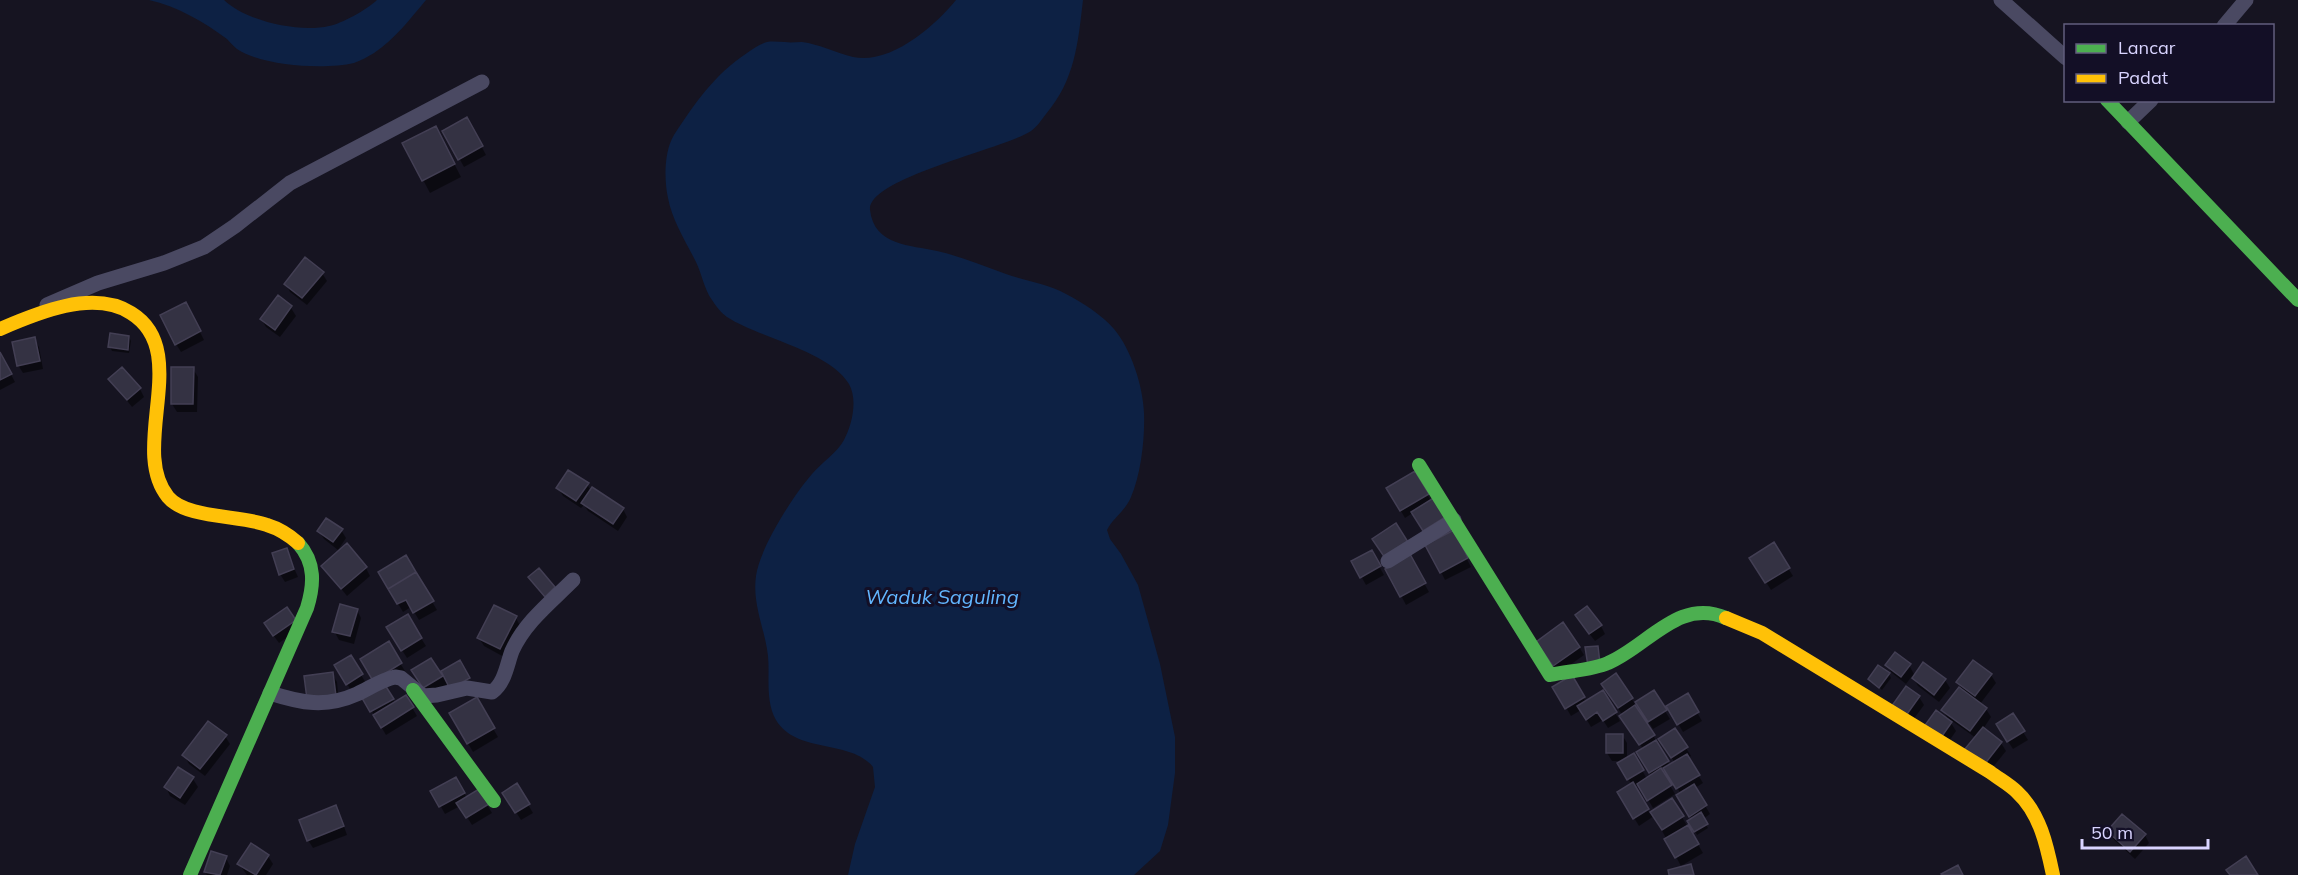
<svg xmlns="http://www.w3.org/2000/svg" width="2298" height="875" font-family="Mulish,sans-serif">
<rect width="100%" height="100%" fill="#161421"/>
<path fill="#0d2144" d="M149,0H224C246,21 298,33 329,26C341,24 368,9 377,0H426C410,19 395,39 374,53C369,56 360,61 354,63C324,70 262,66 237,49C233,46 230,42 227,39C204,22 177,6 149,0Z
M956,0H1083C1078,43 1075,80 1046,114C1042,119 1037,127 1031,131C1004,149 867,178 870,210C874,246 911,245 937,251C960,256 983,266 1006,274C1025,281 1048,284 1066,294C1082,302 1102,315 1114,329C1131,349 1143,386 1144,413C1145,438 1141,474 1131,497C1126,510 1113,518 1107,530L1110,539L1121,554L1138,585L1160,664L1175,737V773L1168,825L1160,851L1134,875H848L855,844L875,787L873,767C851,739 796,754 776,720C765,701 770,676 768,656C765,629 752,604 756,576C760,547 793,496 812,474C821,463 837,453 844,440C852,425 858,400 849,384C829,351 759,338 727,317C721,313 716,306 712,300C704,289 702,274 696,262C686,242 672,220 668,198C664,180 664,151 674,135C695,103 714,75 747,53C753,49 760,44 767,42C773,41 779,42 785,42C790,43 796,42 802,42C819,44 836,53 853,57C890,65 934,27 956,0Z"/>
<path fill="#0007" d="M467,119L486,155L464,167L444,131Z
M442,140L461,177L430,193L404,144Z
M322,273L327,281L307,305L290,292L286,284Z
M278,298L291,308L296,316L280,337L266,327L261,319Z
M190,312L204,340L181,352L176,344Z
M129,337L131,341L129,353L112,351L110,347Z
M34,339L39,347L43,369L23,373L18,365Z
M0,354L15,382L0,390Z
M193,369L198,377L197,412H177L172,404Z
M110,379L140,389L144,397L132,407Z
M1415,473L1431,501L1405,518L1388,489Z
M587,484L591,491L623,509L627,517L618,531L588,511L584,505L581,508L563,496L558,488Z
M341,530L346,538L338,550L324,539L319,531Z
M1453,532L1471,567L1445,580L1441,572Z
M1773,544L1793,576L1771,590L1756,566Z
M286,550L298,577L285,582L280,574Z
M1371,552L1384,575L1366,585L1353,562Z
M1409,556L1429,592L1406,605L1387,569Z
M406,558L437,610L419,620L411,607L403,612L380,573Z
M323,566L366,568L370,576L347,596Z
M286,609L299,629L279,643L271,632Z
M357,610L361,618L354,644L339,640L334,631Z
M407,616L426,646L407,658L388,628Z
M516,618L520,626L504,657L484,646L479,638Z
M1581,623L1601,626L1605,634L1595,641Z
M388,644L405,671L384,685L395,703L406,697L417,716L386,735L364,698Z
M1579,647L1584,655L1559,673L1542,650Z
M350,657L366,683L352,692L336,666Z
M459,662L473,687L449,683L428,696L417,679L439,673Z
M1887,665H1909L1915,676L1945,680L1950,688L1939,702L1918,686L1912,676L1906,684L1892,673Z
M332,674L337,682L339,704L313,707Z
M1889,674L1891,678L1882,690L1870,679Z
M1991,675L1996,683L1980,704L1986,709L1991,717L1983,729L2001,743L2006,751L1989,772L1976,738L1948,718L1956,731L1945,747L1930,736L1950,722L1943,710L1964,693L1958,682Z
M1616,676L1635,704L1653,692L1670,719L1653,729L1638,706L1635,708L1653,735L1670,766L1675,763L1665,747L1675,730L1691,756L1688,758L1703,783L1695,788L1710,814L1703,819L1708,828L1697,835L1689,821L1692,819L1678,796L1681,794L1668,773L1664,775L1675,794L1653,808L1639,784L1634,787L1650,814L1672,800L1682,817L1703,853L1681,866L1654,816L1639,826L1619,793L1632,785L1619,764L1625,761H1612L1607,753L1622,735L1627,743V759L1634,756L1647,779L1652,776L1638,753L1643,749L1608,692Z
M1571,677L1586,702L1603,692L1620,721L1608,728L1603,720L1591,727L1581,710L1571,716L1554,687Z
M1906,688L1919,697L1924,705L1910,724Z
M1687,695L1702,721L1683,732L1668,706Z
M476,699L498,737L473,752L451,714Z
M2002,732H2023L2028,740L2013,749Z
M225,736L230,744L205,776L189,764L184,755Z
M178,769L193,779L198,787L185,805L170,796L166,787Z
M456,779L467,798L479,791L492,813L472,825L460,806L445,814L432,791Z
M517,786L533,813L521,820L504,793Z
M340,815L347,835L313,848L308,840Z
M2109,831L2145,835L2149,843L2135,859L2113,839Z
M268,856L273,864L266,875H247L239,864Z
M226,858L230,866L227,875H207L205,872Z"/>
<path fill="#343243" stroke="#433f54" stroke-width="1.5" d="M467,117L483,146L458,160L442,131Z
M436,126L455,164L422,181L402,143Z
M305,257L324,272L302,298L284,284Z
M278,295L292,306L275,330L260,319Z
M186,302L201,331L175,345L160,315Z
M110,333L129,336L128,350L108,347Z
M35,337L40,361L17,366L12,342Z
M0,352L12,374L0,380Z
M122,367L141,388L127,400L108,379Z
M171,367H194L193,404H171Z
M568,470L589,483L576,501L556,488Z
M1415,471L1429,494L1400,511L1386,488Z
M592,487L624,508L613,524L581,503Z
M1435,497L1447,516L1423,531L1411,512Z
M326,518L343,529L333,542L317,531Z
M1396,523L1408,542L1385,558L1372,539Z
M1454,530L1468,558L1440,573L1425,545Z
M1774,542L1790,568L1765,583L1749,558Z
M347,543L367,567L341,589L321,566Z
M287,548L294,569L279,575L272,553Z
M1372,550L1381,566L1360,578L1351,561Z
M1410,554L1426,583L1400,597L1385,569Z
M406,555L416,572L388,589L378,572Z
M539,568L555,587L545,597L528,577Z
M416,572L434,601L413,613L406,600L397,604L388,589Z
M340,604L358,609L350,636L332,632Z
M494,605L517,616L500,649L477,638Z
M1587,606L1602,625L1589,634L1575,615Z
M287,607L296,620L273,636L264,623Z
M408,614L422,638L401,651L386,627Z
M1563,622L1580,647L1553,666L1536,642Z
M389,641L402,663L373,681L360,659Z
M1598,646L1600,664L1588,666L1585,647Z
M1895,652L1911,664L1901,677L1885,665Z
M351,655L363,674L346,685L334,665Z
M431,658L443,676L423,688L411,670Z
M460,660L470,678L450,689L441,671Z
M1973,660L1992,674L1975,696L1956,682Z
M1923,662L1946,679L1934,695L1912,678Z
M1878,665L1890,673L1879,688L1868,679Z
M333,672L336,696L307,699L304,676Z
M1616,673L1633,698L1618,708L1601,684Z
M1572,675L1585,697L1565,709L1552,687Z
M385,685L394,699L370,712L362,698Z
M1906,686L1920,696L1905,717L1891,707Z
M1959,687L1987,708L1970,731L1941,710Z
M1603,690L1617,712L1603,721L1597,712L1586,720L1577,706Z
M1654,690L1667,710L1648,722L1635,702Z
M1688,693L1699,712L1677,725L1666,706Z
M406,695L414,707L381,728L373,715Z
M477,697L495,728L467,744L449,713Z
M1635,705L1655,735L1639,745L1619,716Z
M1936,710L1952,722L1940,739L1923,728Z
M2013,713L2025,731L2007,742L1996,724Z
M208,721L227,735L200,769L182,755Z
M1983,727L2002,742L1984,765L1964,750Z
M1675,728L1688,747L1671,758L1658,739Z
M1606,734H1623V753H1606Z
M1656,740L1669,761L1649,773L1636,752Z
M1634,753L1644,770L1627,780L1617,763Z
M1687,754L1700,775L1676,789L1663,768Z
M178,767L194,777L180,798L164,787Z
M1661,768L1672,785L1647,801L1637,784Z
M456,777L465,793L439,807L430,791Z
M1633,782L1649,809L1633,819L1617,792Z
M517,783L530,804L515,813L502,793Z
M1694,784L1707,805L1689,817L1676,795Z
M479,789L489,804L466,818L456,803Z
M1672,798L1684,816L1662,830L1650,812Z
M336,805L344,826L307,841L299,820Z
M1701,812L1708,824L1694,832L1687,821Z
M2122,814L2146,834L2130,852L2107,831Z
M1688,825L1699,844L1675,858L1664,839Z
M251,843L269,855L256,875L237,864Z
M211,851L227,856L220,875L204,872Z
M2246,856L2258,875H2230L2226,870Z
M1691,864L1694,875H1669L1668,870Z
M1958,865L1963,875H1942L1941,874Z"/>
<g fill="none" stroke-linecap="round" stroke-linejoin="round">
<path stroke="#4a4962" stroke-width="15" d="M2001,0L2066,58
M2224,26L2246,0
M2128,122L2151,100
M47,305L98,283L164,263L204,247L235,226L290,183L482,82
M1388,561L1454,520
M270,693C301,703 326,708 357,694C370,688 381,680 395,677L401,678L423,696L437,695L467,688L492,692C505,683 507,664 512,651C525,622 551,602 573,580"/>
<path stroke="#4caf50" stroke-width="14" d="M2107,100L2298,300
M1419,465L1550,675C1568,671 1593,670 1608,663C1648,646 1679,597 1726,618
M413,690L494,801
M190,875L307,608C314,585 316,563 298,543"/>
<path stroke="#ffc107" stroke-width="14" d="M0,329C37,313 93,289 131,313C193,351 128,448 168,497C186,519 241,515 267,525C280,529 289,535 298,543
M1726,618L1762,633L1990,772C1999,779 2009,784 2017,792C2040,813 2047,846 2053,875"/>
</g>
<g text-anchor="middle" stroke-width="6" stroke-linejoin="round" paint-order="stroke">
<g font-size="20" font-style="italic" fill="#62b6ff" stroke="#130f26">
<text x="942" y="604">Waduk Saguling</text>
</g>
</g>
<rect x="2064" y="24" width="210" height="78" fill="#130f26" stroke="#625e7d" stroke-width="1.5"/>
<rect x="2076" y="44" width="30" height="9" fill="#4caf50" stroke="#625e7d" stroke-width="1.5"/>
<text x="2118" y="54" font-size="18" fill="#d9d4ff">Lancar</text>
<rect x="2076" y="74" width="30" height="9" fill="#ffc107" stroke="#625e7d" stroke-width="1.5"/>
<text x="2118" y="84" font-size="18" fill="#d9d4ff">Padat</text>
<path d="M2082 839v9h126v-9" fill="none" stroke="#d9d4ff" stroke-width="3"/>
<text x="2091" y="839" font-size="18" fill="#d9d4ff" stroke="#130f26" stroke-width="4.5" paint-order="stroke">50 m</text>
</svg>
